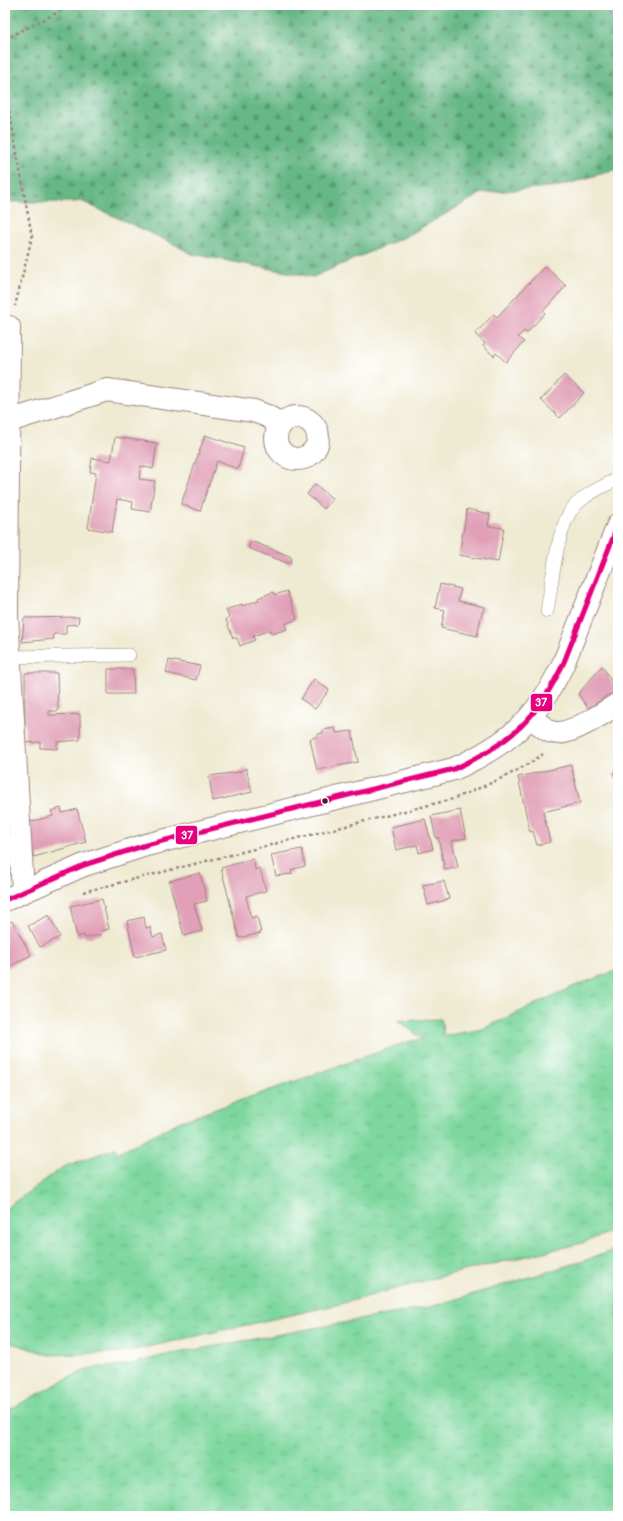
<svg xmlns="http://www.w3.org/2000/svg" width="623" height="1521" font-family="Pangolin,sans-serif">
<defs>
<pattern id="grass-tufts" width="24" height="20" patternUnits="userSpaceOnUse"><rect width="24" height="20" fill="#7ed89e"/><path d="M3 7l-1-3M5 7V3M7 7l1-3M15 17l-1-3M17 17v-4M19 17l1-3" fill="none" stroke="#6eb988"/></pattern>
<pattern id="forest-firs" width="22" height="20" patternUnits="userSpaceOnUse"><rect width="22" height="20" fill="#66b885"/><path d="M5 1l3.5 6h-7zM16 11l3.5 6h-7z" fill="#56956d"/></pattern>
</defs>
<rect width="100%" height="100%" fill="#fff"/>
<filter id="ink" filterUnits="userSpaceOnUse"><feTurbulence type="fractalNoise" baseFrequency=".025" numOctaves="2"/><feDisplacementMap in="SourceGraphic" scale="8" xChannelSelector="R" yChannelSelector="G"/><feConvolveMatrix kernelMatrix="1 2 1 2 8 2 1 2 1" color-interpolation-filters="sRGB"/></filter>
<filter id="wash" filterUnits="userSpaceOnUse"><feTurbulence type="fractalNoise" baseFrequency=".012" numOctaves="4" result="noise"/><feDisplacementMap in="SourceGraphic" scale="16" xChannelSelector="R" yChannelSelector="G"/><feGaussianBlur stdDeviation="0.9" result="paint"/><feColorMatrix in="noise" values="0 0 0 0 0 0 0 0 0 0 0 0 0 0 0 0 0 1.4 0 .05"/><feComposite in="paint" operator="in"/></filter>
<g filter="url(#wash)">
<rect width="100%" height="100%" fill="#efead2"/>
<path fill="url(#grass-tufts)" stroke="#647c64" d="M618,970V1229L582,1243L442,1276L340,1304L125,1352L50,1355L5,1341V1209L63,1167L116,1148L117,1153L179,1122L407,1042L423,1039L398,1021L441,1019L444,1036L483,1029L572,987Z
M618,1249V1516H5V1412L64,1380L91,1368L127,1365L166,1355L430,1307L580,1262Z"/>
<path fill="url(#forest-firs)" stroke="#586c58" d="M5,5H618V169L560,186L482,193L407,236L313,277L192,254L172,243L79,200L76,202H5Z"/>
<g id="blocks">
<path fill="#e1a0b7" d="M545,266L566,286L543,311L545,313L527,333L524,331L518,337L524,342L506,362L496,353L494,356L483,346L485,343L475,334L494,314L497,317Z
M564,375L584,393L560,418L541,400Z
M205,435L244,448L238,469L217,461L200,511L181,504Z
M115,437L157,443L153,469L141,466L139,479L155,481L150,512L132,509L133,502L117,499L112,532L88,528L96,473L90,472L92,458L111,461Z
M315,484L333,499L324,509L307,494Z
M467,509L490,514L488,526L504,528L498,562L459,555Z
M251,541L292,557L290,564L248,548Z
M440,584L461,589L458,601L485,607L484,612H482L477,636L441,628L445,610L435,608Z
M287,591L297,619L285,624L287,629L272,634L270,630L253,636L255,640L240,646L237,638H233L226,620L229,617L226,610L242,604V606L259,600L258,598L273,592L275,595Z
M79,617L78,624L66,625V634H53L54,639L22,642L24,618Z
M169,660L200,666L196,680L166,673Z
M602,666L617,690L588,708L578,694Z
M108,669H133L134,694H108Z
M25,673H57L58,711H49V715L80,714V740L57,742V749L40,748V742L25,743Z
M314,679L329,690L315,709L301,699Z
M335,728L336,733L352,731L358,762L317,770L310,739L318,736V734L323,733V730Z
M571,765L580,803L543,812L550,842L537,845L533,831L530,832L518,777Z
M246,768L252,792L213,801L209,776L239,772Z
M618,770V783L613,773Z
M61,808L62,813L77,809L86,842L34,857L25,823L53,816L51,811Z
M460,810L466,838L452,841L458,867L445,870L438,837L436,838L431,816Z
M425,819L433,849L419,853L417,845L396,850L391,827Z
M302,849L305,866L291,870L292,874L276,876L271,855Z
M252,859L254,861L255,870L260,868L266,891L246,896L251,918L257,916L261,933L239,938L221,868Z
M200,873L207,901L194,904L202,931L184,936L169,881Z
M444,881L449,899L428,905L423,885Z
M102,899L109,929L101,931L102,934L85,938L84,935L77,937L70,906Z
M49,915L60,937L40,947L28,926Z
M144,917L146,928L150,927L153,937L162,934L166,950L135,957L127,921Z
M12,921L31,955L5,969V925Z"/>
</g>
</g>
<g filter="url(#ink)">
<use href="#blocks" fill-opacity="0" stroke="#9c847e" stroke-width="1"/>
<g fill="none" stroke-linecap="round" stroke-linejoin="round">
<defs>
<path id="lane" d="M547,611C552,584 556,535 570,512C581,496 601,487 618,479
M9,657L129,655"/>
<path id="street" d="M9,327L7,616L23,891
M276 438a21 21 0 1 1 42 0a21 21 0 1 1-42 0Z
M9,421L107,390L254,411L267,416L281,424
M531,717C537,722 544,729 551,732C568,738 603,713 618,704"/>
<path id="secondary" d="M5,900L84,865L146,845L454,769C511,743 538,718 564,662L618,525"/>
</defs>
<use href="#lane" stroke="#9c847e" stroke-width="14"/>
<use href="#street" stroke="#9c847e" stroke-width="24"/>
<use href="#secondary" stroke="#9c847e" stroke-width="24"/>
<path stroke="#9c847e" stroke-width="2.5" stroke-dasharray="3 3" stroke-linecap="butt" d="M5,39L72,5
M5,87L32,237L15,306
M83,892L453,799C484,786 516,774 543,754"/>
<use href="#lane" stroke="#fff" stroke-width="13"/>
<use href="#street" stroke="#fff" stroke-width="22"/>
<use href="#secondary" stroke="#fff" stroke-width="22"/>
<defs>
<path id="bus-1" d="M5,900L84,865L146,845L454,769C511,743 538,718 564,662L618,525"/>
</defs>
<use href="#bus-1" stroke="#fff" stroke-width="8"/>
<use href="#bus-1" stroke="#e5007d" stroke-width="5"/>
</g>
</g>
<circle fill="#4a1f2b" stroke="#fff" stroke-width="1.5" cx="325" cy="801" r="3.5"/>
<g stroke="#fff" stroke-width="1.5">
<rect x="530" y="693" width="23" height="19" rx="4" fill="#e5007d"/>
<rect x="175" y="825" width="23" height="20" rx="4" fill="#e5007d"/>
</g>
<g font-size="11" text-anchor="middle" font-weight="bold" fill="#fff">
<text x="541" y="706">37</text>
<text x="187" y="839">37</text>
</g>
<rect width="623" height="1521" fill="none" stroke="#fff" stroke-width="20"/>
</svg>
